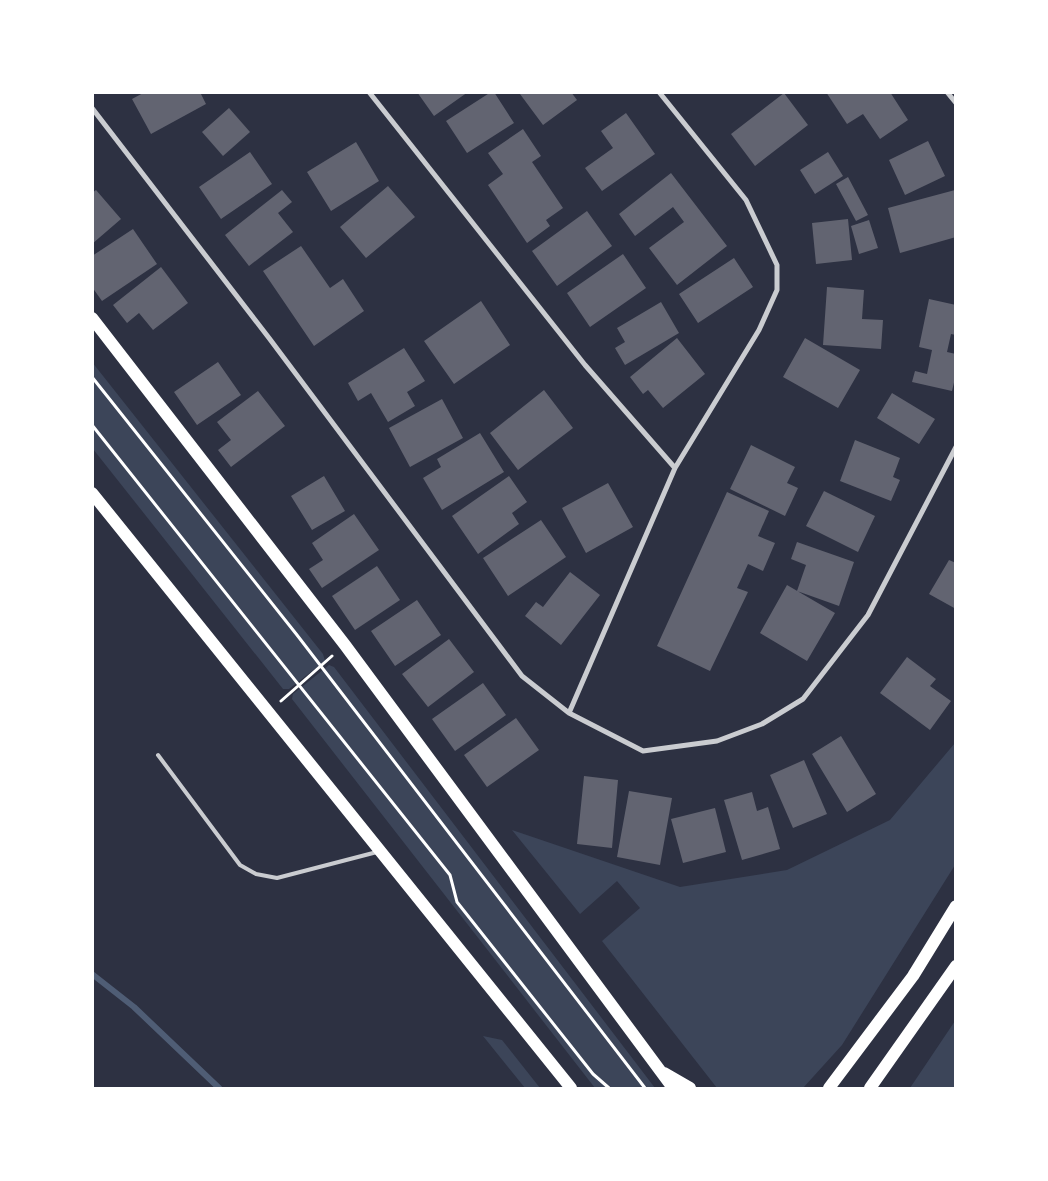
<svg xmlns="http://www.w3.org/2000/svg" width="1048" height="1181" font-family="'Public Sans',sans-serif">
<rect width="100%" height="100%" fill="#2d3142"/>
<path fill="#3c4559" d="M92,362L323,654L325,661L289,689H283L93,449Z
M329,665L334,667L655,1088H595L292,699L293,694Z
M955,743V865L842,1045L803,1088H717L602,941L640,908L617,881L580,914L512,830L680,887L787,870L890,820Z
M955,1021V1088H910Z
M483,1036L502,1040L540,1088H525Z"/>
<g fill="none" stroke-linecap="round" stroke-linejoin="round">
<path stroke="#4f5d75" stroke-width="6" d="M92,974L134,1007L219,1088"/>
</g>
<path fill="#626471" d="M145,92H200L206,104L151,134L132,99Z
M417,92H468L434,116Z
M491,92H494L514,123L467,153L446,121Z
M522,92H571L577,100L543,125L520,94Z
M826,92H890L908,120L880,139L863,114L847,124Z
M784,93L808,125L755,166L731,134Z
M229,108L250,132L223,156L202,132Z
M626,113L655,154L602,191L585,168L613,148L601,131Z
M523,129L541,156L532,162L563,208L546,220L550,226L527,243L488,185L503,174L488,153Z
M928,141L945,176L905,195L889,160Z
M356,142L379,181L331,211L307,172Z
M250,152L272,184L221,219L199,187Z
M828,152L843,176L815,194L800,170Z
M671,173L727,246L677,285L649,248L684,222L673,207L635,236L619,214Z
M848,177L868,215L856,221L836,184Z
M388,186L415,217L366,258L340,227Z
M96,190L121,219L92,244V193Z
M282,190L292,202L278,213L293,232L249,266L225,235Z
M955,190L956,237L900,253L888,208Z
M587,211L612,246L557,286L532,251Z
M848,219L852,260L816,264L812,223Z
M869,220L878,248L859,254L851,226Z
M133,229L157,264L102,301L92,287V256Z
M301,246L330,288L343,279L364,311L314,346L263,271Z
M623,254L646,288L590,327L567,293Z
M734,258L753,287L698,323L679,294Z
M161,267L188,303L153,330L139,313L127,323L113,305Z
M827,287L864,290L862,319L883,320L881,349L823,345Z
M929,299L956,305V335L951,334L947,352L956,354V374L952,391L912,382L915,371L927,374L932,350L919,347Z
M481,301L510,345L454,384L424,341Z
M661,302L679,333L625,365L615,348L625,342L617,328Z
M677,338L705,374L663,408L648,390L643,394L630,377Z
M805,338L860,370L838,408L783,377Z
M404,348L425,381L407,392L415,406L388,422L371,393L358,401L348,383Z
M218,362L241,395L197,425L174,392Z
M544,390L573,428L518,470L490,433Z
M258,391L285,426L231,467L218,450L231,440L217,422Z
M892,393L935,419L919,444L877,418Z
M442,399L463,438L410,467L389,428Z
M480,433L504,472L442,510L423,478L441,467L437,459Z
M855,440L900,458L893,477L900,480L891,501L840,481Z
M751,445L795,467L787,483L798,488L785,516L730,489Z
M324,476L345,511L312,530L291,496Z
M509,476L527,502L512,513L519,524L478,554L452,516Z
M608,483L633,527L586,553L562,508Z
M824,491L875,516L858,552L806,526Z
M727,492L769,511L758,536L775,543L763,571L748,564L737,588L748,592L710,671L657,646Z
M354,514L379,550L322,588L309,569L323,560L312,543Z
M541,520L566,557L508,596L483,558Z
M797,542L854,562L839,606L797,591L806,565L791,559Z
M949,560L956,563V609L929,594Z
M377,566L400,600L355,630L332,596Z
M570,572L600,595L561,645L525,616L536,602L543,607Z
M787,585L835,613L807,661L760,633Z
M417,600L441,635L395,666L371,631Z
M449,639L474,672L428,707L402,674Z
M907,657L936,679L930,686L951,701L930,730L880,693Z
M483,683L506,715L455,751L432,719Z
M516,718L539,750L487,787L464,755Z
M841,736L876,794L847,812L812,754Z
M804,760L827,814L793,828L770,775Z
M584,776L618,780L612,848L577,844Z
M629,791L672,798L660,865L617,857Z
M752,792L757,811L768,807L780,849L742,860L724,800Z
M715,808L726,852L683,863L671,819Z"/>
<g fill="none" stroke-linecap="round" stroke-linejoin="round">
<path stroke="#fff" stroke-width="3" d="M92,377L297,635L645,1088
M92,425L450,875L457,902L593,1074L609,1088
M281,701L332,656"/>
<path stroke="#caccd0" stroke-width="4" d="M158,755L240,865L256,874L277,878L377,852"/>
<path stroke="#caccd0" stroke-width="5" d="M369,92L585,365L675,468
M947,92L956,103
M92,108L269,338L522,676L569,713L643,751L717,741L762,724L803,699L868,615L956,447
M569,713L675,468L759,330L777,290V265L746,200L659,92"/>
<path stroke="#fff" stroke-width="12" d="M92,318L345,645L673,1088
M92,493L571,1088
M664,1073L690,1088
M829,1088L913,976L956,906
M870,1088L956,966"/>
</g>
<rect width="1048" height="1181" fill="none" stroke="#ffffff" stroke-width="188"/>
</svg>
